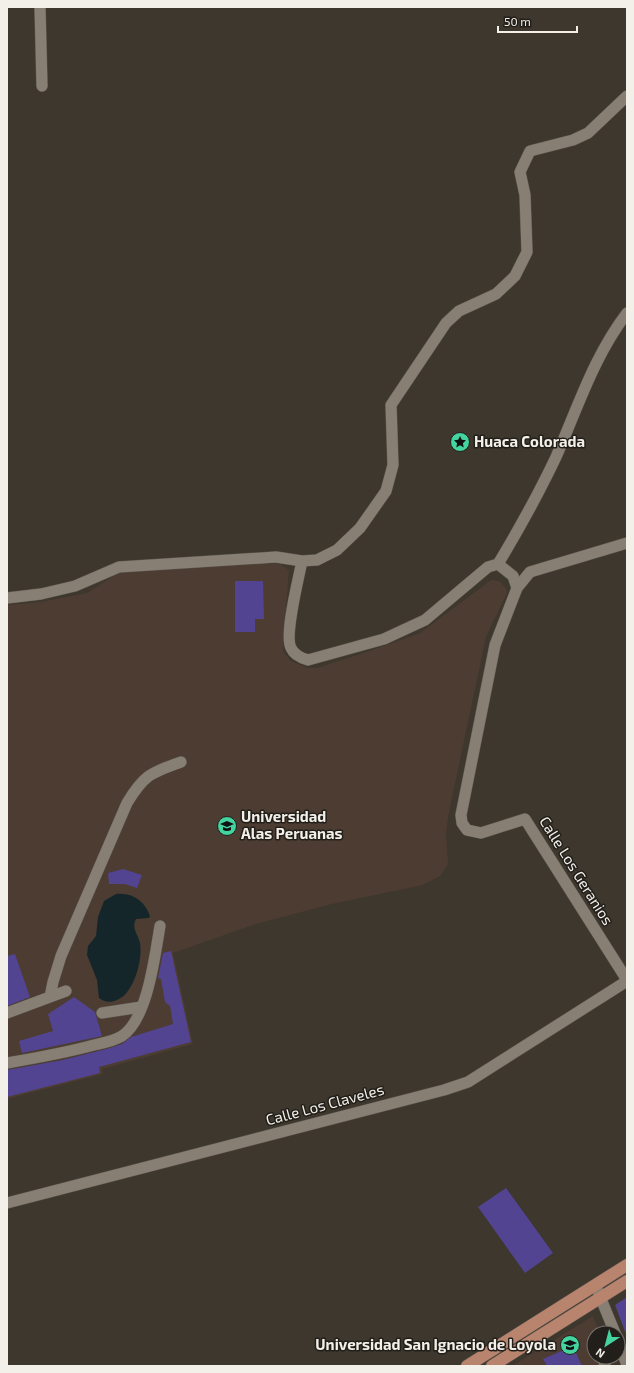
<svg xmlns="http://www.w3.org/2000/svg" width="634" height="1373" font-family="'Exo 2',sans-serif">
<rect width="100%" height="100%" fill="#3d372d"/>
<path fill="#4c3c31" d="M220,563L280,564L289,570L283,651L291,661L308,668H317L375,649L420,633L491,580L499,581L506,588L507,593L486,637L448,817L446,834L448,864L440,876L423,885L332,904L256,924L173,953L193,1044L102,1069L103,1074L7,1099V605L40,602L87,593L124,569Z
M593,1316L600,1333H594V1357H610L613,1366H512Z"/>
<path fill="#15262b" d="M116,894C132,892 145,901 150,916L149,918L136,919C131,928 138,934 140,943C143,959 134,994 117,1000C110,1003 104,1002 99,998L97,980L87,955L88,946L96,936L98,917L104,901Z"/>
<path fill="#534491" d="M235,581H263L264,619H255V632H235Z
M123,869L142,875L137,888L125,884H109L108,873Z
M171,951L191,1042L99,1067L100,1073L7,1097V1070L63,1060L110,1048L122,1044L131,1037L173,1024L170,1006L165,1002L161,979L158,978L163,953Z
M15,954L30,997L7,1006V956Z
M74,997L95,1012L102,1036L22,1053L19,1041L53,1031L48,1014Z
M506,1188L553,1253L525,1273L478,1207Z
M627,1297V1334H626L615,1305Z
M573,1346L582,1366H547L543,1359Z"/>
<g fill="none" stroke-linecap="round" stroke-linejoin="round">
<defs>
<path id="minor" d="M40,7L42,86
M302,561C299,577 284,635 291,648C294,655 301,658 308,660L384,639L425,620L488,567L498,564L513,576L517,588L495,645L461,815L462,823L467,830L481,833L525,819L627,980
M498,564C519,529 539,493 556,457C578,407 594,356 627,313
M517,588L530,572L627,543
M7,598L41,594L75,586L119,567L276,557L302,561L317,560L337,550L360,528L386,491L393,465L391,405L446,323L459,311L496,294L515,276L527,252L525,195L520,172L530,151L573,140L588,133L627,96
M50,997L53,982L61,956L127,803C144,775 150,773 181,762
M7,1013L66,991
M102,1013L141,1007
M7,1063C36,1058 65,1053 94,1045C103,1043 114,1041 122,1036C148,1019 155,954 160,926
M7,1203L444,1090L468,1082L627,981
M597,1289L615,1333
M618,1341L627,1365
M604,1366L607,1357"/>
<path id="major" d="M467,1366L627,1265
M492,1366L627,1281"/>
</defs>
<use href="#minor" stroke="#5a544c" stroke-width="12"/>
<use href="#major" stroke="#5a544c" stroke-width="13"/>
<use href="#minor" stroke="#877f74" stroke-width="11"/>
<use href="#major" stroke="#b9846e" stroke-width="12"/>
</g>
<defs>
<symbol id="sight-disc" viewBox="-11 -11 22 22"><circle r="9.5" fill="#43d4a0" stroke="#221f1a"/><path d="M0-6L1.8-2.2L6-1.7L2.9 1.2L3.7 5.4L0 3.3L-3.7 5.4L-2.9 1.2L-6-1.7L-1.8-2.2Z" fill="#111"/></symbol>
<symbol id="university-disc" viewBox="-11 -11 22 22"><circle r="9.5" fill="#43d4a0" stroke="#221f1a"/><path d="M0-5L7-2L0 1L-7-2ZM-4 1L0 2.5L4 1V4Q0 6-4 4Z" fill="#111"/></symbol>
</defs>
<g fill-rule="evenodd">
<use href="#sight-disc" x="449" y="431" width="22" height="22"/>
<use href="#university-disc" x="216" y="815" width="22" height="22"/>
<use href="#university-disc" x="559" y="1334" width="22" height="22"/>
</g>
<g text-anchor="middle" stroke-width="3" stroke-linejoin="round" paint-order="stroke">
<g font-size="15" font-weight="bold" fill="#f3efe9" stroke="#221f1a" text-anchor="start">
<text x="474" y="447">Huaca Colorada</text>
<text x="241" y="822">Universidad<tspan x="241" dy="17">Alas Peruanas</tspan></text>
<text x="556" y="1350" text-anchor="end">Universidad San Ignacio de Loyola</text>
</g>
<g font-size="15" fill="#f3efe9" stroke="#221f1a">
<text transform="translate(576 871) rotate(58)" y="5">Calle Los Geranios</text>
<text transform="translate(325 1105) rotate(-15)" y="5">Calle Los Claveles</text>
</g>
</g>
<rect width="634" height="1373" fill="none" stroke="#f3efe9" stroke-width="16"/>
<g transform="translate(606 1345) rotate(216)"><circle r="19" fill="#221f1a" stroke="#76726d"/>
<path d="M0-3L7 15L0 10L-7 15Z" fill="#43d4a0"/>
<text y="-6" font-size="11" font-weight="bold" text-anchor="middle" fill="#f3efe9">N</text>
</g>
<path d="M498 26v6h79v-6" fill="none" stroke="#f3efe9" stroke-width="2"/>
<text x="504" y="26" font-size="12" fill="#f3efe9" stroke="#221f1a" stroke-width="3" paint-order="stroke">50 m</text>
</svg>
